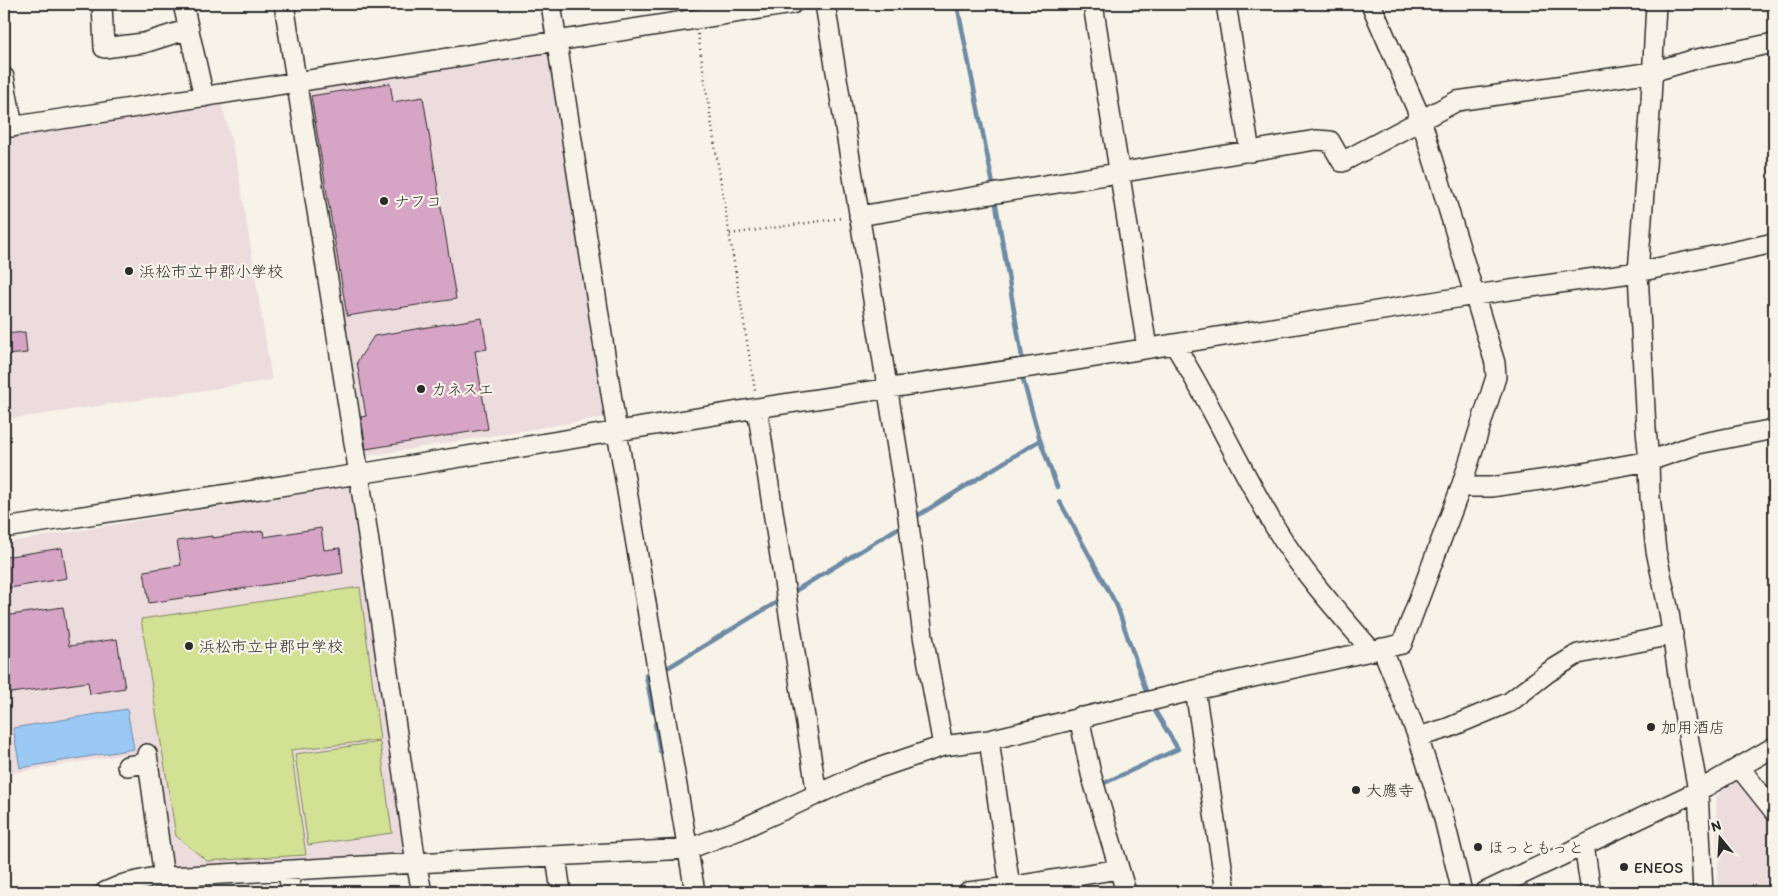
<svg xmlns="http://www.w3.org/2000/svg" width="1778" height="896" font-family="Itim,'Klee One',sans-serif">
<rect width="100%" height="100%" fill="#f7f3e8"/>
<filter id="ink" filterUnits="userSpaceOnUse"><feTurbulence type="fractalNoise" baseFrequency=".02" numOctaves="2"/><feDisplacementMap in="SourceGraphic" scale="10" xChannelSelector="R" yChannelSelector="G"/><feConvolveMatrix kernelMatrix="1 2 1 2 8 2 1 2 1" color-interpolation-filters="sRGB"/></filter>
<g filter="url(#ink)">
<path fill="#eddcde" d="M545,48L550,52L605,417L362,457L306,88Z
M221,101L237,163L272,380L4,420V136Z
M351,485L406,857L175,869L169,864L152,750L8,774L4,748V543Z
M1740,776L1774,819V892H1718L1716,798L1723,788Z"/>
<path fill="#d3e195" stroke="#7f8660" d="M360,587L380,740L291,750L306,855L207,861L176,836L141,619Z
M380,742L392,833L308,845L295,754Z"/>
<path fill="#9ac9f5" stroke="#6e8aa4" d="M127,709L134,749L20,768L13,728Z"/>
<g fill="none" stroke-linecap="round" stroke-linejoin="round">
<path stroke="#6e8aa4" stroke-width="4.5" d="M957,4L994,189
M995,199L1022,357
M1022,376L1040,440L1057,487
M1060,502L1117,606L1146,691
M914,518L1040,440
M790,594L903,525
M669,667L782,599
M646,675L653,711
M655,724L660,751
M1100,785L1178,749L1152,706"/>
</g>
<path fill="#d6a5c5" stroke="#2b2b2b" d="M390,83L393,102L423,97L456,299L347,316L311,96Z
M482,318L487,349L475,351L488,429L366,449L361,417L366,416L357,362L374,336Z
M25,332L27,353L7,355L5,334Z
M321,528L324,550L340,548L343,573L149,603L144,571L181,565L177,541L212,536V538L263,531L264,537Z
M62,548L67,578L4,589V557Z
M63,607L69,646L117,639L125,688L90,694L88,682L4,694V616Z"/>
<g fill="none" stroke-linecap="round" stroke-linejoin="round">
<defs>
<path id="minor" d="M102,4L104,48L144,43L189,29
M183,4L204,97
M551,4L617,432L695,892
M825,4L907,509L923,636L943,746L989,740L1010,887L968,892
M1093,4L1147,348
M1226,4L1250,152
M1656,4L1651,100L1638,272L1646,429L1649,461L1650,497L1656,551L1669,612L1681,696L1698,791L1703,892
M4,77L13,127
M4,128L792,4
M859,216L1316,140L1330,141L1342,162L1457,101L1652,72L1692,60L1774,43
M1174,344C1211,403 1239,467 1275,527C1301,571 1337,611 1371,650
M757,408L817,795
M1461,487H1491L1555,478L1649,461L1698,444L1774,429
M4,528L359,474L757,408L1064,362L1475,295L1638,272L1774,243
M1382,648L1418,737L1442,811L1462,892
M1195,690L1226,892
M1079,717L1091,774L1126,892
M1418,737L1448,728L1510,702L1547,673L1578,654L1648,640L1673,634
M989,740L1195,690L1402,644L1461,487L1496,377L1495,363L1421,119L1371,4
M147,754L164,878
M127,766L148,763
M1739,767L1774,811
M1584,845L1591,892
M556,857L561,892
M288,871L291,892
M1010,887L1119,869
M105,892L124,884L151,878L416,863L359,474L284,4
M422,892L416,863L688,849L739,830L864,773L943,746
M1485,892L1698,791L1774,747"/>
</defs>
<use href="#minor" stroke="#2b2b2b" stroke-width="22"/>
<path stroke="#2b2b2b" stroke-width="2.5" stroke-dasharray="1 4" stroke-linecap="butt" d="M698,34C715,153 736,272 755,391
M730,234L842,218"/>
<use href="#minor" stroke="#f7f3e8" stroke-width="19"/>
</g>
</g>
<g fill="#2b2b2b" stroke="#f7f3e8" stroke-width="2">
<circle cx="384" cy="201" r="5"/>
<circle cx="129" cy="271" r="5"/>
<circle cx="421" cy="389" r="5"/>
<circle cx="189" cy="646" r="5"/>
<circle cx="1651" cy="727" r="5"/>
<circle cx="1356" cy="790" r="5"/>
<circle cx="1478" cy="847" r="5"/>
<circle cx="1624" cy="867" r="5"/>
</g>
<g text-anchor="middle" stroke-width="4.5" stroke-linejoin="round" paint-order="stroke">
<g font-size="16" fill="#2b2b2b" stroke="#f7f3e8" text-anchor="start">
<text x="394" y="207">ナフコ</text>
<text x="139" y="277">浜松市立中郡小学校</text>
<text x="431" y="395">カネスエ</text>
<text x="199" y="652">浜松市立中郡中学校</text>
<text x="1661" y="733">加用酒店</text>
<text x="1366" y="796">大應寺</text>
<text x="1488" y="853">ほっともっと</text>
<text x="1634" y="873">ENEOS</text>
</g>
</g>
<rect width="1778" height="896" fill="none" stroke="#f7f3e8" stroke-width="20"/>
<rect x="10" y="10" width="1758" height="876" fill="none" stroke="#2b2b2b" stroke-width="2" filter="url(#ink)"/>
<g transform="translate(1720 838) rotate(342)" stroke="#f7f3e8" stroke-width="4" paint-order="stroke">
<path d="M0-4L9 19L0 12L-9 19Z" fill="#2b2b2b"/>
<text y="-8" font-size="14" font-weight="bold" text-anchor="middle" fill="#2b2b2b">N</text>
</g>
</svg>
